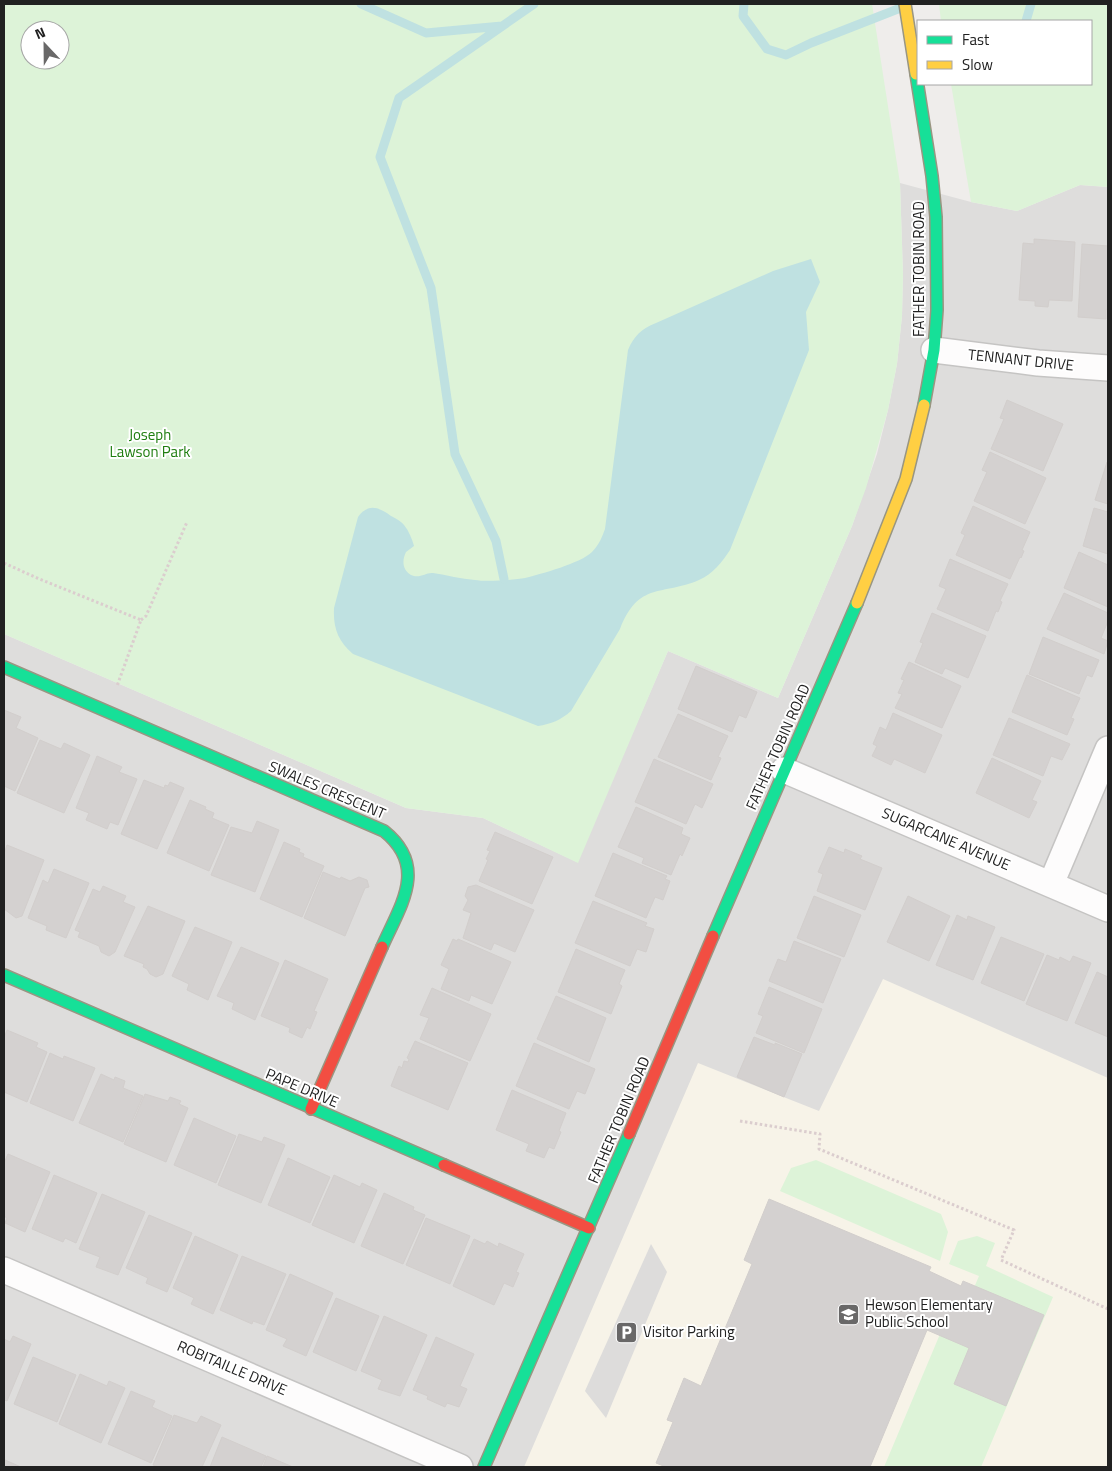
<svg xmlns="http://www.w3.org/2000/svg" width="1112" height="1471" font-family="'Titillium Web',sans-serif">
<rect width="100%" height="100%" fill="#efedeb"/>
<path fill="#dedddc" d="M900,183L971,202L1017,211L1080,185L1108,187V1467H4V634L406,808L483,818L577,862L668,651L778,698L852,526L877,454L888,410L897,364L902,316L903,275Z"/>
<path fill="#f7f3e8" d="M883,979L1108,1078V1467H524L698,1063L819,1111Z"/>
<path fill="#ddf3d8" fill-rule="evenodd" d="M4,4H872L900,183L903,275L902,316L897,364L888,410L866,488L852,526L778,698L668,651L578,863L483,818L406,808L4,634ZM30,30H60V60H30Z
M939,4H1108V187L1080,185L1017,211L971,202L951,84H1091V21H941Z
M816,1160L941,1214L948,1232L940,1261L780,1191L791,1168Z
M977,1236L995,1243L986,1266L1053,1297L981,1467H884L943,1327L955,1332L979,1276L949,1264L958,1241Z"/>
<path fill="#dddcdb" d="M651,1244L667,1272L606,1418L585,1391Z"/>
<path fill="#bfe1e1" d="M811,259L820,282L806,312L809,350L730,550C722,562 713,574 699,580C662,596 639,581 620,629L571,711C561,720 551,724 538,726L353,654C338,641 333,628 334,608L358,517C368,503 379,507 391,516C395,518 401,521 404,525C409,531 412,539 414,546L406,552C402,560 402,570 411,575C420,579 426,572 433,573C447,575 461,579 475,580C486,582 514,580 525,578C541,574 581,563 592,552C599,545 602,537 605,529L628,350C634,336 641,329 656,323L773,271Z"/>
<g fill="none" stroke-linecap="round" stroke-linejoin="round">
<path stroke="#bfe1e1" stroke-width="9" d="M361,4L426,33L502,26
M744,4L743,16L767,49L786,55L811,43L903,7
M1026,21L1031,4
M504,579L496,541L455,454L431,288L380,157L399,98L534,4"/>
</g>
<path fill="#d4d1d0" stroke="#d2cecc" d="M1034,239L1075,242L1072,301L1049,300L1048,307L1035,306V301L1019,300L1023,243L1034,244Z
M1082,244L1108,246V310L1106,309V319L1078,317Z
M1007,400L1063,424L1043,471L991,449L1004,419L1000,418Z
M990,452L1046,478L1025,524L974,501L987,472L982,470Z
M1107,462H1108V504L1095,500Z
M973,506L1030,532L1022,550L1024,551L1021,558L1020,557L1010,579L956,555L965,535L961,533Z
M1094,508L1108,512V554L1083,546Z
M1079,552L1108,565V607L1064,588Z
M950,559L1008,584L1000,601L1002,602L998,612L996,611L988,631L937,609L946,589L939,586Z
M1064,593L1108,613V621L1101,638L1108,641L1104,654L1047,629Z
M932,613L986,636L968,678L945,668L942,674L915,662L923,643L920,642Z
M1043,637L1099,660L1092,677L1087,675L1079,694L1029,674Z
M909,662L961,686L942,728L895,708L902,694L898,693L904,680L901,679Z
M696,666L757,692L746,718L739,715L732,732L678,709Z
M1027,675L1080,698L1071,718L1074,719L1067,735L1012,712Z
M4,710L21,717L16,728L38,738L15,791L4,786Z
M893,713L942,735L925,773L894,759L891,765L872,756L877,746L873,744L880,727L886,730Z
M678,714L728,736L718,757L721,758L711,780L658,757Z
M1009,718L1070,744L1062,760L1051,756L1043,776L993,755Z
M40,740L61,749L64,743L90,755L64,813L17,793Z
M97,756L122,767L119,772L137,779L118,825L110,822L107,829L86,820L89,813L76,808Z
M992,758L1041,781L1032,800L1037,802L1029,818L976,793Z
M654,759L713,784L702,808L695,804L686,824L635,802Z
M144,780L164,788L165,785L168,786L170,782L184,788L157,849L121,834Z
M190,800L206,807L205,809L214,813L212,818L229,825L209,871L167,853Z
M636,807L683,828L681,834L690,838L682,856L680,854L671,875L642,863L644,858L618,847Z
M257,821L279,830L255,892L211,875L231,827L252,833Z
M495,832L553,857L532,904L479,881L488,860L486,859L490,851L487,850Z
M284,842L300,849L299,852L304,854L303,857L324,866L302,917L260,899Z
M7,845L44,860L22,916L16,918L4,909V854Z
M829,847L844,853L845,849L862,856L860,859L882,868L865,910L817,891L823,874L818,872Z
M613,853L667,876L665,879L670,881L663,900L655,897L646,918L595,896Z
M54,869L89,883L66,938L46,930L47,926L28,918L43,880L48,883Z
M323,872L340,879L341,877L350,881L359,877L367,880L369,887L365,888L345,936L304,918Z
M476,885L534,910L515,952L494,943L491,950L463,938L471,913L463,910L468,900L465,896L468,887Z
M103,886L126,896L123,902L135,907L115,952L109,956L101,952L99,946L78,937L80,932L75,930L93,889L100,892Z
M814,896L861,915L844,957L797,938Z
M908,896L950,916L929,961L887,942Z
M593,901L647,923L645,926L654,929L646,952L637,949L630,966L575,943Z
M148,906L185,921L163,974L156,977L150,974L147,969L143,967L144,964L124,956Z
M957,915L967,920L968,916L995,927L973,980L936,965Z
M195,927L232,942L208,1000L187,990L189,984L172,976Z
M1001,937L1044,954L1024,1001L981,983Z
M453,939L457,941L458,939L511,962L492,1004L471,995L469,1001L441,989L449,969L441,965Z
M794,941L841,959L823,1003L769,981L778,959L786,962Z
M241,947L279,963L255,1020L232,1009L234,1003L217,996Z
M576,949L625,970L619,984L622,986L611,1014L558,992Z
M1047,955L1059,960L1060,957L1070,962L1073,956L1091,963L1067,1021L1026,1004Z
M285,960L328,979L314,1011L317,1012L310,1029L307,1027L302,1038L289,1032L290,1028L261,1016Z
M1097,972L1108,977V1037L1075,1023Z
M769,987L822,1009L804,1053L756,1033L763,1016L758,1014Z
M432,988L491,1014L470,1061L420,1039L429,1018L420,1015Z
M556,996L606,1018L589,1062L537,1039Z
M7,1030L38,1043L36,1047L47,1052L27,1102L4,1092V1038Z
M754,1037L775,1045V1043L802,1054L784,1097L737,1077Z
M415,1041L468,1063L448,1110L391,1086L399,1066L402,1068L404,1061L408,1062L409,1059L407,1058Z
M534,1043L595,1069L585,1094L577,1091L569,1109L516,1086Z
M50,1053L63,1059L64,1056L95,1068L73,1121L30,1103Z
M101,1074L114,1080L115,1077L125,1081L123,1088L143,1096L123,1142L79,1123Z
M512,1090L566,1113L559,1131L561,1132L554,1149L549,1147L544,1158L526,1151L529,1144L496,1130Z
M145,1094L168,1101L170,1097L181,1101L179,1104L188,1108L166,1162L124,1144Z
M194,1118L236,1136L216,1183L174,1165Z
M239,1134L262,1142L264,1137L285,1145L261,1203L218,1185Z
M8,1154L50,1172L25,1232L5,1223L7,1218L4,1216V1163Z
M288,1158L330,1177L310,1223L268,1205Z
M54,1175L97,1193L76,1243L65,1238L63,1242L32,1229Z
M334,1175L360,1187L362,1183L377,1190L354,1243L312,1225Z
M384,1193L414,1207L413,1210L425,1215L403,1264L361,1246Z
M102,1194L145,1212L118,1275L96,1267L100,1257L79,1249Z
M769,1199L931,1267L929,1271L961,1286L963,1281L1044,1315L1006,1406L954,1384L969,1348L927,1330L870,1467H666L656,1463L673,1422L667,1420L684,1378L701,1386L752,1264L744,1260Z
M149,1215L192,1233L167,1292L146,1283L148,1278L126,1268Z
M426,1218L470,1236L450,1284L406,1265Z
M195,1236L238,1255L213,1314L191,1304L194,1298L173,1288Z
M474,1239L485,1244L487,1241L498,1247L499,1243L524,1254L516,1272L519,1273L513,1287L504,1283L494,1305L453,1286Z
M242,1256L286,1274L264,1325L253,1321L252,1324L220,1310Z
M290,1274L333,1293L306,1356L283,1346L287,1339L266,1330Z
M336,1298L379,1316L356,1371L313,1352Z
M384,1316L427,1335L400,1396L378,1389L382,1380L361,1371Z
M13,1336L31,1344L7,1401L4,1400V1339L10,1342Z
M436,1337L474,1354L460,1386L467,1389L459,1407L447,1403L445,1407L427,1399L428,1396L413,1390Z
M33,1357L76,1375L57,1422L14,1404Z
M80,1374L107,1386L109,1381L125,1388L101,1443L59,1424Z
M131,1391L155,1401L152,1407L172,1416L151,1463L108,1444Z
M174,1415L197,1423L201,1416L221,1425L202,1467H159L153,1465Z
M222,1437L266,1456L261,1467H210Z
M267,1456L293,1467H263Z
M5,1460L21,1467H4Z"/>
<g fill="none" stroke-linecap="round" stroke-linejoin="round">
<defs>
<path id="street" d="M934,350L1038,363L1108,368
M784,770L1108,909
M1051,884L1108,749
M4,1270L460,1467"/>
<path id="fast" d="M916,74L932,176L936,217L937,310L934,350L924,405
M4,667L384,831C429,867 400,906 382,947
M713,936L857,603
M4,975L444,1165
M484,1467L629,1134"/>
<path id="slow" d="M905,4L916,74
M857,603L906,479L924,405"/>
<path id="jam" d="M311,1109L382,947
M629,1134L713,936
M444,1165L589,1228"/>
</defs>
<use href="#street" stroke="#c5c4c3" stroke-width="28"/>
<use href="#fast" stroke="#999682" stroke-width="14"/>
<use href="#slow" stroke="#999682" stroke-width="14"/>
<use href="#jam" stroke="#999682" stroke-width="14"/>
<path stroke="#dbcdce" stroke-width="3" stroke-dasharray="2.5 2.5" stroke-linecap="butt" d="M4,563L37,578L141,620L117,686
M141,620L146,616L187,522
M740,1121L820,1134L819,1149L1014,1230L1001,1260L1108,1309"/>
<use href="#street" stroke="#fdfcfc" stroke-width="25"/>
<use href="#fast" stroke="#16e098" stroke-width="11"/>
<use href="#slow" stroke="#ffcf43" stroke-width="11"/>
<use href="#jam" stroke="#f24e42" stroke-width="11"/>
</g>
<defs>
<symbol id="school-square" viewBox="-11 -11 22 22"><rect x="-9" y="-9" width="18" height="18" rx="4" fill="#696868" stroke="#fff"/><path d="M0-5L7-2L0 1L-7-2ZM-4 1L0 2.5L4 1V4Q0 6-4 4Z" fill="#fff"/></symbol>
<symbol id="parking-square" viewBox="-11 -11 22 22"><rect x="-9" y="-9" width="18" height="18" rx="4" fill="#696868" stroke="#fff"/><path d="M-3.5-5.5H1a3.5 3.5 0 0 1 0 7H-1V5.5H-3.5ZM-1-3.4V-.6H.8a1.4 1.4 0 0 0 0-2.8Z" fill="#fff"/></symbol>
</defs>
<g fill-rule="evenodd">
<use href="#school-square" x="836" y="1302" width="25" height="25"/>
<use href="#parking-square" x="614" y="1320" width="25" height="25"/>
</g>
<g text-anchor="middle" stroke-width="4" stroke-linejoin="round" paint-order="stroke">
<g font-size="15" fill="#212121" stroke="#fff">
<text transform="translate(919 269) rotate(-90)" y="5">FATHER TOBIN ROAD</text>
<text transform="translate(1021 360) rotate(6)" y="5">TENNANT DRIVE</text>
<text transform="translate(778 747) rotate(-66)" y="5">FATHER TOBIN ROAD</text>
<text transform="translate(327 790) rotate(23)" y="5">SWALES CRESCENT</text>
<text transform="translate(946 839) rotate(23)" y="5">SUGARCANE AVENUE</text>
<text transform="translate(302 1088) rotate(23)" y="5">PAPE DRIVE</text>
<text transform="translate(619 1120) rotate(-67)" y="5">FATHER TOBIN ROAD</text>
<text transform="translate(232 1368) rotate(23)" y="5">ROBITAILLE DRIVE</text>
</g>
<g font-size="15" fill="#1f7e10" stroke="#fff">
<text x="150" y="440">Joseph<tspan x="150" dy="17">Lawson Park</tspan></text>
</g>
<g font-size="15" fill="#212121" stroke="#fff" text-anchor="start">
<text x="865" y="1310">Hewson Elementary<tspan x="865" dy="17">Public School</tspan></text>
<text x="643" y="1337">Visitor Parking</text>
</g>
</g>
<rect width="1112" height="1471" fill="none" stroke="#212121" stroke-width="10"/>
<rect x="917" y="20" width="175" height="65" fill="#ffffff" stroke="#a6a6a6"/>
<rect x="927" y="36" width="25" height="8" fill="#16e098" stroke="#a6a6a6"/>
<text x="962" y="45" font-size="15" fill="#212121">Fast</text>
<rect x="927" y="61" width="25" height="8" fill="#ffcf43" stroke="#a6a6a6"/>
<text x="962" y="70" font-size="15" fill="#212121">Slow</text>
<g transform="translate(45 45) rotate(338)"><circle r="24" fill="#ffffff" stroke="#a6a6a6"/>
<path d="M0-4L9 19L0 12L-9 19Z" fill="#696868"/>
<text y="-8" font-size="14" font-weight="bold" text-anchor="middle" fill="#212121">N</text>
</g>
</svg>
